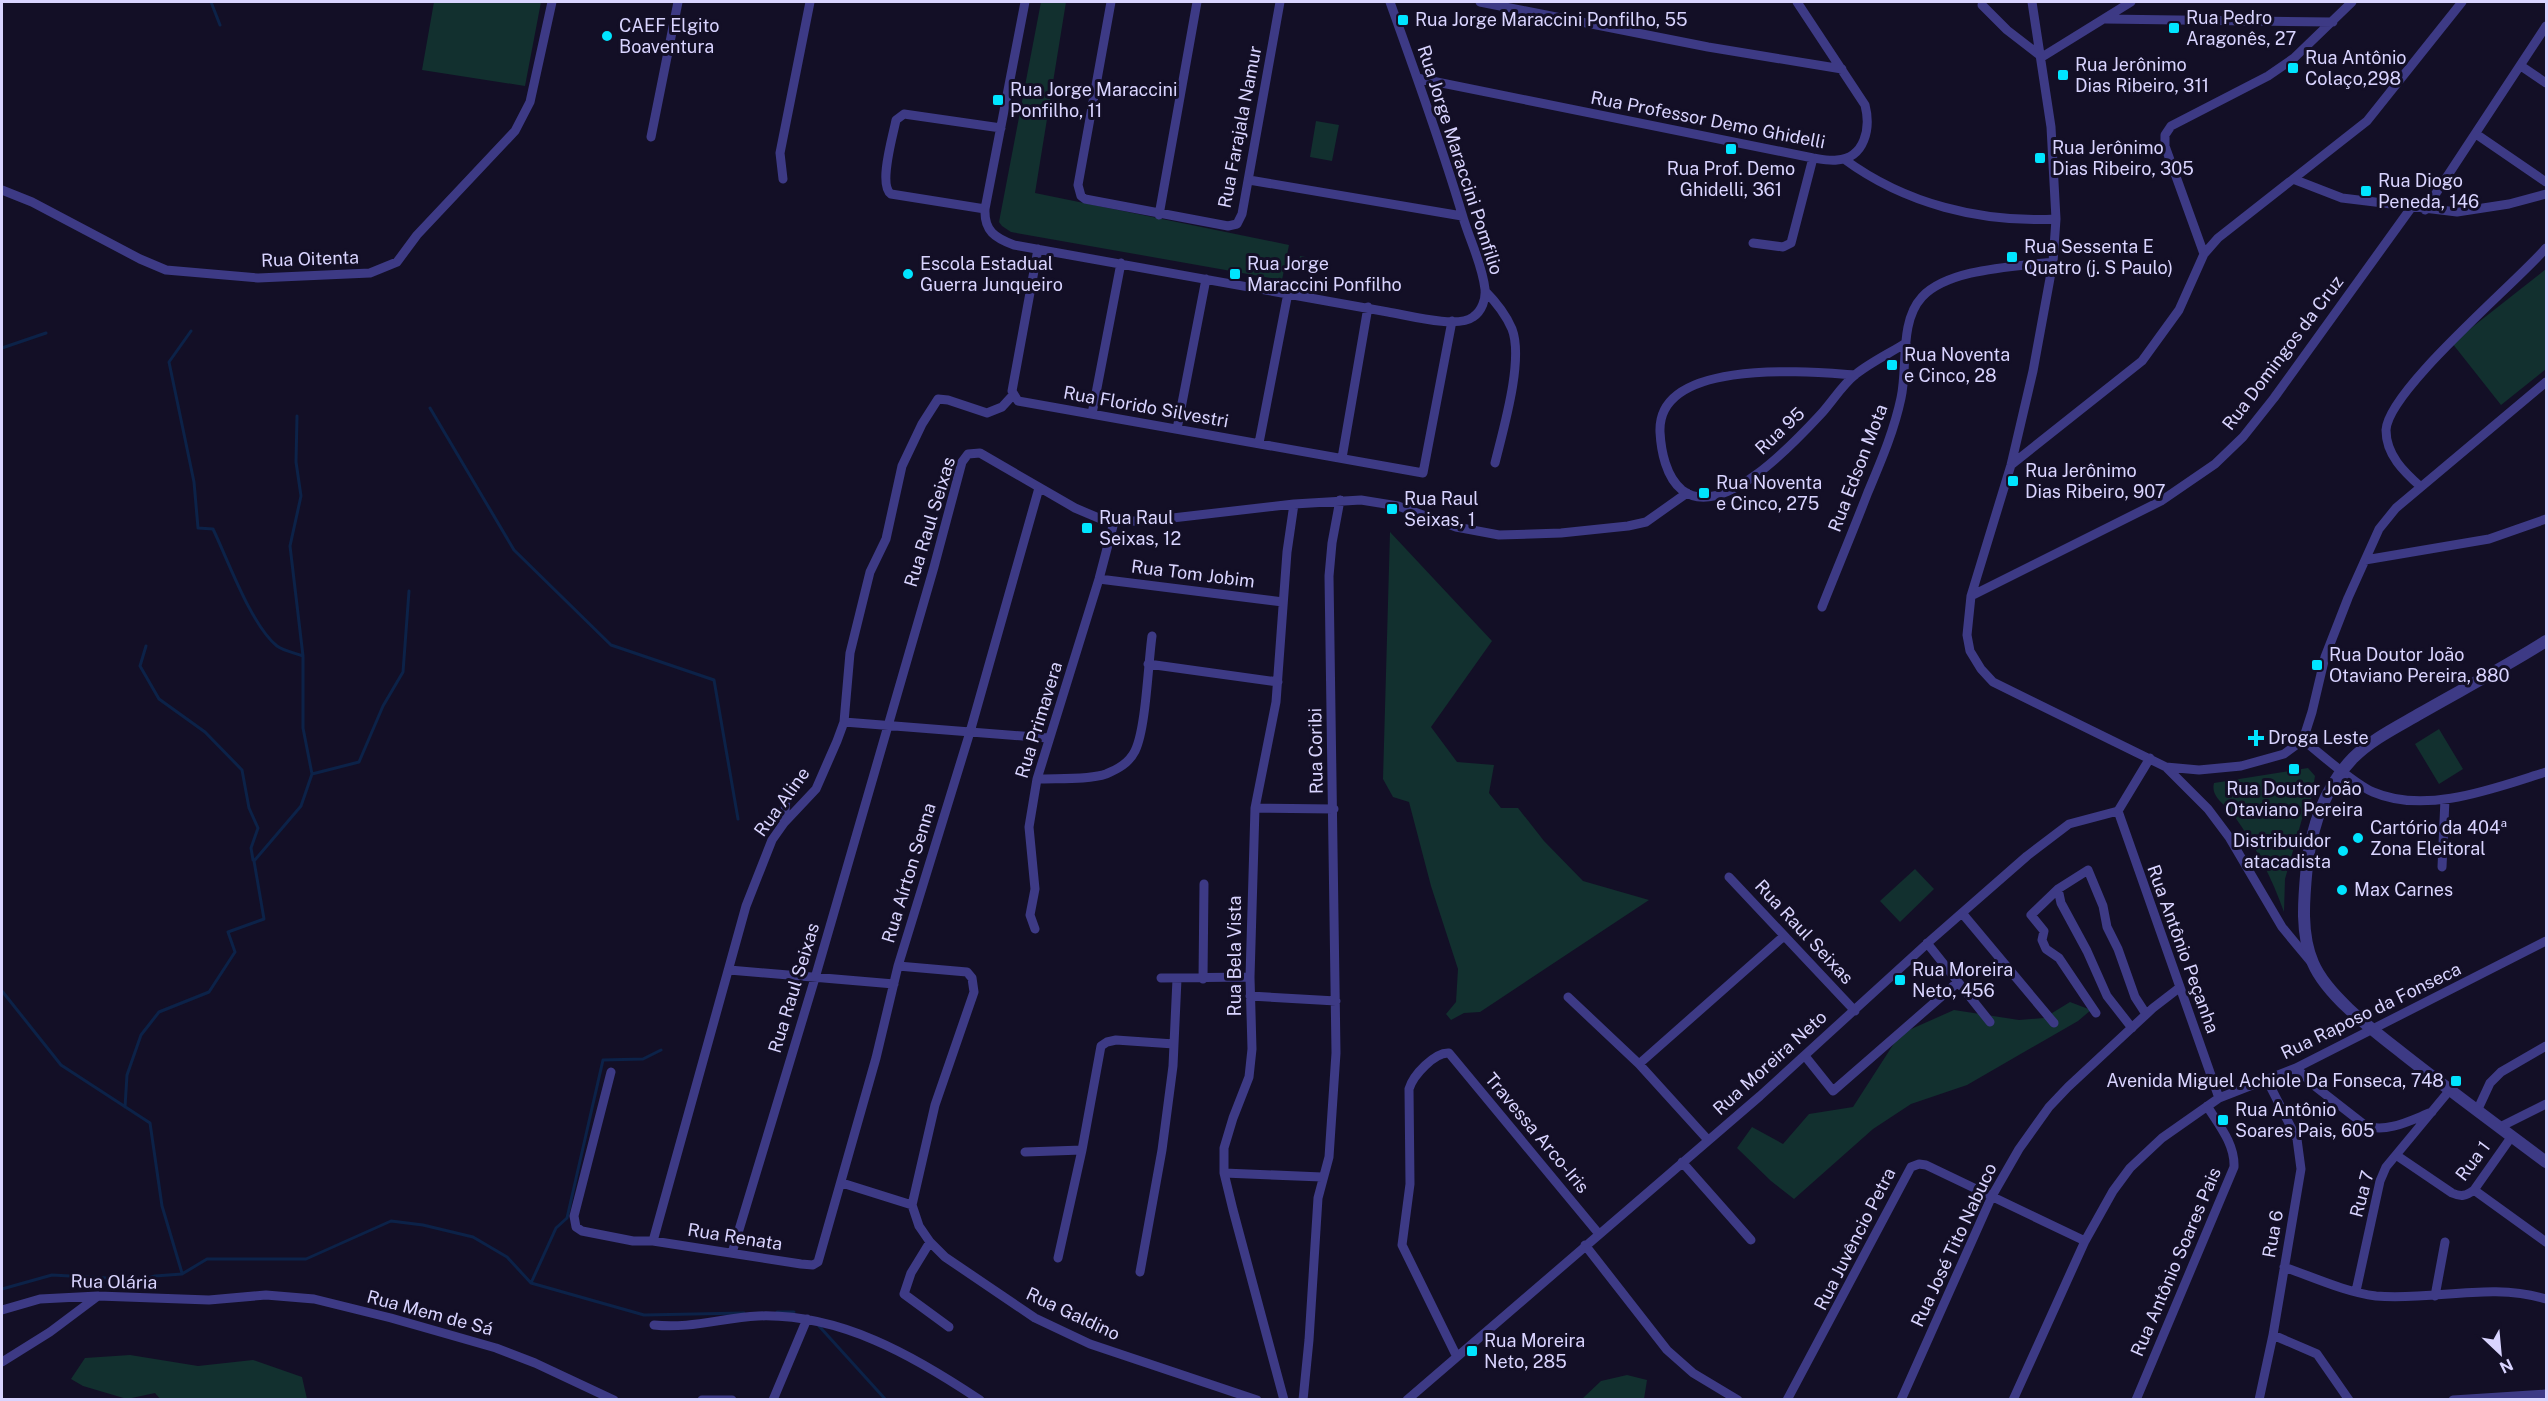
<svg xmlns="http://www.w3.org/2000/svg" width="2548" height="1401" font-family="'Public Sans',sans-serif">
<rect width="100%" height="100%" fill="#130f26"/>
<path fill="#12302f" d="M434,2H541L525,86L422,70Z
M1041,2H1066L1035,193L1289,245L1282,280L1011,232L1002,226L999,222Z
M1316,121L1339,125L1332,161L1310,157Z
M1300,256L1322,260L1320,271L1298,267Z
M2546,269V369L2501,405L2452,343Z
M1390,532L1492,641L1431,727L1457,762L1494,765L1489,793L1501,808H1518L1544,841L1583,881L1649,900L1480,1012L1464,1013L1451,1020L1446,1014L1456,1002L1458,969L1431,886L1409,802L1393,797L1383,779Z
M2439,729L2463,769L2439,784L2415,744Z
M2308,768L2315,776L2311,800L2302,819L2285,879L2284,912C2272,878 2256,847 2235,817C2228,806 2210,798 2214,783Z
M1915,869L1934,889L1900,922L1880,901Z
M2070,1002L2091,1010L2078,1021L1967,1085L1911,1104L1873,1129L1794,1199L1771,1181L1737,1148L1752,1127L1783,1144L1809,1114L1853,1107L1900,1034L1954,1010L2019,1020L2044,1018Z
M130,1355L198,1366L253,1360L302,1377L307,1399L161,1400L155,1393L127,1399L83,1386L71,1379L85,1358Z
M1627,1375L1647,1380L1644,1399H1582L1601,1381Z"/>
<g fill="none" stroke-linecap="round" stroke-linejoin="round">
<path stroke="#0c2248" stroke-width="3" d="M211,2L220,25
M191,331L169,362L194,482L198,528L213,529C228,560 251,625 277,646C284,651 295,653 303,656
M2,348L46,333
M430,408L514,550L611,645L714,680L738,819
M146,646L140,666L159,699L205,732L242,770L249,808L258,828L251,848L253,860
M312,774L359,762L383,706L403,672L409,591
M2,991L61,1065L150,1123L162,1206L182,1273
M125,1107L127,1075L141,1035L159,1012L209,992L235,952L228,932L264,919L254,861L301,806L312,774L303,728V656L290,546L301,496L296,462L297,416
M531,1283L556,1228L567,1218L603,1060L643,1059L661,1050
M2,1289L52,1275L142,1280L155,1276L182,1274L207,1259H306L391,1221L423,1225L473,1237L507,1257L531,1283L644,1315L744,1313
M777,1312H794
M819,1326L886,1400"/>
<path stroke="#3d3a85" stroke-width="9" d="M1025,2L985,209C984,231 995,238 1014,245L1388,312C1407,315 1457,329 1473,317C1482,311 1486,299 1485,289C1482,263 1469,239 1462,214C1441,143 1415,72 1390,2
M1111,2L1078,185L1081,196L1085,199L1228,226L1237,224L1242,214L1280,2
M1480,2L1708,47L1842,69
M2032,2L2051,127L2056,219L2053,262L2033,371L2011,465L1971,596L1967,635L1970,651L1981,669L1993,682L2166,767L2199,770L2241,766L2284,754L2303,740
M1982,5L2007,30L2042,57L2131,2
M2105,19L2333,22
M2521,66L2546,83
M1417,78L1813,158C1820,159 1829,161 1837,160C1865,158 1871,128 1865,105L1797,2
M2476,134L2546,182
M651,137L678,2
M1844,159C1905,204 1981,223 2056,219
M783,179L780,153L810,2
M2293,179L2342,198L2457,212L2509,204L2546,194
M1249,180L1462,216
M2,190L32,202L140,259L166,270L258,278L370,273L397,262L417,235L515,131L530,102L552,2
M985,209L891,194C878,185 893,136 896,120L904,114L1001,128
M2425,210L2546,26
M1159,215L1197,2
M1753,243L1783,247L1791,243L1813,158
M1038,249L1012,391L1018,401L1423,473L1452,321
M2204,254L2165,146V135L2171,126L2268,76L2294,58L2352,2
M1485,291C1496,302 1506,315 1512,329C1524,360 1503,430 1495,463
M1855,375C1810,372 1657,357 1660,432C1661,451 1666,477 1682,490C1722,521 1794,443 1820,415C1832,402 1842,385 1856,374C1871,362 1890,353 1906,343
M1092,414L1121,263
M1177,429L1206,279
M1259,443L1288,293
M1342,458L1368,307
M2011,465L2142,361L2179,310L2204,254L2218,238L2367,121L2462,2
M2421,487C2404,472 2386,455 2386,430C2388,390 2516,283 2546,248
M2365,560L2489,539L2546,519
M1099,579L1283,602
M1971,596L2161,501L2215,464L2243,437L2274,398L2411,208
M1822,607C1837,569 1853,531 1868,492C1881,461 1894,431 1901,398C1908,367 1899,322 1922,297C1949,268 2016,267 2053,262
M1148,664L1278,682
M844,722L1048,738
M2303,740L2312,712L2325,657L2348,598L2379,529L2396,508L2546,382
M2303,740C2321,754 2354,784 2373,792C2426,815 2495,788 2546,772
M2166,767L2208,809L2229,837L2282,927L2311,962
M1037,779C1057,778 1089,780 1106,774C1118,769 1129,763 1135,751C1146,729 1148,664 1152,636
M1255,808L1334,809
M2118,811L2219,1098
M784,823L787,786
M2442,867L2445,799
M1729,877L1855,1011
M2058,889L2061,903L2087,951L2107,996L2132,1028
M1962,913L2054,1023
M1035,929L1030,915L1035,889L1029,827L1037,779L1099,579L1114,522
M1927,943L1990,1022
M898,966L967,972L972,978L974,992L935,1105L912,1205L919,1226L930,1242L945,1257L1035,1318L1090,1344L1257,1400
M729,970L894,984
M1161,978L1250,977
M1203,979L1204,884
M1250,996L1336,1001
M1568,997L1639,1064L1708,1140
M2096,1013L2059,958L2046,949L2042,940L2044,931L2031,915L2058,889L2088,870L2103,906L2107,927L2118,949L2135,997L2146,1014
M1805,1056L1833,1091L1958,982
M1639,1064L1784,936
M2296,1068L2316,1087L2366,1126C2388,1133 2411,1120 2432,1112
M611,1072L574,1216L576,1227L582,1231L633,1241H653L801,1264L813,1265L818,1262L876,1058L898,966L970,732L1039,488
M2477,1111L2490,1083L2501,1072L2546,1046
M2500,1127L2546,1104
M1025,1152L1082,1150
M2396,1155L2452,1193C2461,1197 2466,1196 2474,1190L2512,1136
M1682,1162L1751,1240
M1224,1173L1322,1177
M842,1183L912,1205
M2474,1190L2546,1242
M653,1241L746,906L772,840L784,823L816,789L837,741L844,722L850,653L870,572L886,539L902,466L922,424L938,399L948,400L987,413L1002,407L1013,395
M930,1242L911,1273L904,1294L949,1327
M1585,1245L1667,1350L1693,1373L1738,1400
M732,1253L815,978L934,567L962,462L968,454L980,453L1075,508L1101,519L1114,522L1155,520L1294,504L1361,500L1398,506L1456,527L1499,535L1561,533L1628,526L1646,522L1687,493
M1058,1258L1082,1150L1101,1046L1107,1042L1116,1040L1174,1044
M2284,1267C2313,1277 2345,1292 2376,1296C2433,1301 2491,1282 2546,1299
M1140,1272L1162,1150L1173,1066L1177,979
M2356,1291L2380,1181L2386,1167L2449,1091
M2435,1296L2445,1242
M2,1310L40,1299L98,1296L209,1300L266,1295L314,1299L391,1318L496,1348L535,1363L614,1400
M654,1325C690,1329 722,1318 758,1316C840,1313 914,1356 980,1400
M2273,1335L2317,1354L2349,1400
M1457,1357L1402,1245L1410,1184L1409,1089C1413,1075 1435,1052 1449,1053L1599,1234
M2,1362L50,1332L98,1296
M702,1400H732
M773,1400L807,1319
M1284,1400L1233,1210L1224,1173V1148L1233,1118L1249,1077L1252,1049L1250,977L1255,808L1276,702L1287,552L1294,504
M1303,1400L1309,1340L1318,1198L1329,1157L1336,1053L1329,576L1332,543L1340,500
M1407,1400L1760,1096L1931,940L2027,856L2069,824L2118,811L2150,758
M1787,1400L1911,1167L1919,1164L1926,1165L2085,1241
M1901,1400L1992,1196L2019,1149L2049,1107L2068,1087L2153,1008L2179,988
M2013,1400L2085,1241L2113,1191L2130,1168L2162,1138L2219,1098L2296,1068L2546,941
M2136,1400L2234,1167C2235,1144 2219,1125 2207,1106
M2259,1400L2273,1335L2301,1169L2297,1139L2267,1080
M2453,1400L2546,1394"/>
<path stroke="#3d3a85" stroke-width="12" d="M2546,641C2505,667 2463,689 2421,713C2397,727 2372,739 2353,758C2325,787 2312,826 2307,865C2304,897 2300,933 2313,963C2327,996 2374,1031 2402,1053C2449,1090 2498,1126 2546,1162"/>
</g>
<g fill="#00e5ff" stroke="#130f26" stroke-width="2">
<rect x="1397" y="14" width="12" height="12" rx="3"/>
<rect x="2168" y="22" width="12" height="12" rx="3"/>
<circle cx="607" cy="36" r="6"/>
<rect x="2287" y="62" width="12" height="12" rx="3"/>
<rect x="2057" y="69" width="12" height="12" rx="3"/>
<rect x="992" y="94" width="12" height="12" rx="3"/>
<rect x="1725" y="143" width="12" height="12" rx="3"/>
<rect x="2034" y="152" width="12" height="12" rx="3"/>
<rect x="2360" y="185" width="12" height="12" rx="3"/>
<rect x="2006" y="251" width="12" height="12" rx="3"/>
<circle cx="908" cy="274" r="6"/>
<rect x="1229" y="268" width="12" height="12" rx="3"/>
<rect x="1886" y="359" width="12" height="12" rx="3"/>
<rect x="2007" y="475" width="12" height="12" rx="3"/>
<rect x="1698" y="487" width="12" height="12" rx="3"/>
<rect x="1386" y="503" width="12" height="12" rx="3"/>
<rect x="1081" y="522" width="12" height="12" rx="3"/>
<rect x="2311" y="659" width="12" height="12" rx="3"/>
<path d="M2253 729h6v6h6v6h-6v6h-6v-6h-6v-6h6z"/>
<rect x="2288" y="763" width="12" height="12" rx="3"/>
<circle cx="2358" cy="838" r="6"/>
<circle cx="2343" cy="851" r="6"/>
<circle cx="2342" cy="890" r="6"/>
<rect x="1894" y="974" width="12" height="12" rx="3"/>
<rect x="2450" y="1075" width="12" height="12" rx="3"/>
<rect x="2217" y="1114" width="12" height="12" rx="3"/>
<rect x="1466" y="1345" width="12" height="12" rx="3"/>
</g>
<g text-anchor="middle" stroke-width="6" stroke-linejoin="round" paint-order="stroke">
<g font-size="18" fill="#d9d4ff" stroke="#130f26" text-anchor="start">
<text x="2186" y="24">Rua Pedro<tspan x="2186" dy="21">Aragonês, 27</tspan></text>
<text x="1415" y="26">Rua Jorge Maraccini Ponfilho, 55</text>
<text x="619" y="32">CAEF Elgito<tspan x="619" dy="21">Boaventura</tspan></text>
<text x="2305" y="64">Rua Antônio<tspan x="2305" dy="21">Colaço,298</tspan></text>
<text x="2075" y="71">Rua Jerônimo<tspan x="2075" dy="21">Dias Ribeiro, 311</tspan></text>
<text x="1010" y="96">Rua Jorge Maraccini<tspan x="1010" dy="21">Ponfilho, 11</tspan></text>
<text x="2052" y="154">Rua Jerônimo<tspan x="2052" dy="21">Dias Ribeiro, 305</tspan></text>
<text x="1731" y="175" text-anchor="middle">Rua Prof. Demo<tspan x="1731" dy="21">Ghidelli, 361</tspan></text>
<text x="2378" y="187">Rua Diogo<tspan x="2378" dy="21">Peneda, 146</tspan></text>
<text x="2024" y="253">Rua Sessenta E<tspan x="2024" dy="21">Quatro (j. S Paulo)</tspan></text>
<text x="920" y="270">Escola Estadual<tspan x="920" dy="21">Guerra Junqueiro</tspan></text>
<text x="1247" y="270">Rua Jorge<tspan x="1247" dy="21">Maraccini Ponfilho</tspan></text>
<text x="1904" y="361">Rua Noventa<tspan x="1904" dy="21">e Cinco, 28</tspan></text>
<text x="2025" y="477">Rua Jerônimo<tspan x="2025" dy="21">Dias Ribeiro, 907</tspan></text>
<text x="1716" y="489">Rua Noventa<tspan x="1716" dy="21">e Cinco, 275</tspan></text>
<text x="1404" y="505">Rua Raul<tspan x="1404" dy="21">Seixas, 1</tspan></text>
<text x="1099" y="524">Rua Raul<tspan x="1099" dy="21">Seixas, 12</tspan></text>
<text x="2329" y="661">Rua Doutor João<tspan x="2329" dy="21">Otaviano Pereira, 880</tspan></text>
<text x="2268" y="744">Droga Leste</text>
<text x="2294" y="795" text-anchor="middle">Rua Doutor João<tspan x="2294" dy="21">Otaviano Pereira</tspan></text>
<text x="2370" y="834">Cartório da 404ª<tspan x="2370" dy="21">Zona Eleitoral</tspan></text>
<text x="2331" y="847" text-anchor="end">Distribuidor<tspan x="2331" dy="21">atacadista</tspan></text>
<text x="2354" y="896">Max Carnes</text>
<text x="1912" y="976">Rua Moreira<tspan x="1912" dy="21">Neto, 456</tspan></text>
<text x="2444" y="1087" text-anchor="end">Avenida Miguel Achiole Da Fonseca, 748</text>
<text x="2235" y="1116">Rua Antônio<tspan x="2235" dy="21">Soares Pais, 605</tspan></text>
<text x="1484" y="1347">Rua Moreira<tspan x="1484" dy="21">Neto, 285</tspan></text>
</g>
<g font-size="18" fill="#d9d4ff" stroke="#130f26">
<text transform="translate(1708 120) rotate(11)" y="6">Rua Professor Demo Ghidelli</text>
<text transform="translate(1240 127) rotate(-79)" y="6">Rua Farajala Namur</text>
<text transform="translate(1460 160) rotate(72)" y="6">Rua Jorge Maraccini Pomfilio</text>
<text transform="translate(310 259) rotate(-2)" y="6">Rua Oitenta</text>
<text transform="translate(2283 353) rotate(-53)" y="6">Rua Domingos da Cruz</text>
<text transform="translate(1146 407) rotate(10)" y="6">Rua Florido Silvestri</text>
<text transform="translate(1780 431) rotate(-43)" y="6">Rua 95</text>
<text transform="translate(1858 468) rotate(-69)" y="6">Rua Edson Mota</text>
<text transform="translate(930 522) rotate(-73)" y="6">Rua Raul Seixas</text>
<text transform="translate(1193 574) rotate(7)" y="6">Rua Tom Jobim</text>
<text transform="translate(1039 720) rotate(-73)" y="6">Rua Primavera</text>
<text transform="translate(1316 751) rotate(-91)" y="6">Rua Coribi</text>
<text transform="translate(782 802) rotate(-54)" y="6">Rua Aline</text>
<text transform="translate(909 873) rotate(-73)" y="6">Rua Aírton Senna</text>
<text transform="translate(1804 932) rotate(47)" y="6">Rua Raul Seixas</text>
<text transform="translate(2183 949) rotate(70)" y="6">Rua Antônio Peçanha</text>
<text transform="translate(1235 956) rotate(-90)" y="6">Rua Bela Vista</text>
<text transform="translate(794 988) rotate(-73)" y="6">Rua Raul Seixas</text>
<text transform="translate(2371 1011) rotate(-26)" y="6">Rua Raposo da Fonseca</text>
<text transform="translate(1770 1063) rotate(-42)" y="6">Rua Moreira Neto</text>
<text transform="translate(1537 1133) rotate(50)" y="6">Travessa Arco-Iris</text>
<text transform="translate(2473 1161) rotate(-53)" y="6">Rua 1</text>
<text transform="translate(2362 1194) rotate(-75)" y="6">Rua 7</text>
<text transform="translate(2273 1234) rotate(-80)" y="6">Rua 6</text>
<text transform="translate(735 1237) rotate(9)" y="6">Rua Renata</text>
<text transform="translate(1855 1239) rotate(-63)" y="6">Rua Juvêncio Petra</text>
<text transform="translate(1954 1245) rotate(-65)" y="6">Rua José Tito Nabuco</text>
<text transform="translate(2176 1262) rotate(-67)" y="6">Rua Antônio Soares Pais</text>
<text transform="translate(114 1282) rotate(1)" y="6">Rua Olária</text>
<text transform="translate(430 1313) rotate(15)" y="6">Rua Mem de Sá</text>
<text transform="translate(1073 1314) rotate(25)" y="6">Rua Galdino</text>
</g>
</g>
<rect width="2548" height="1401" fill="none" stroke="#d9d4ff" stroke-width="6"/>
<g transform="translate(2500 1353) rotate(154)" stroke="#130f26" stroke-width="4.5" paint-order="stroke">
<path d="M0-4.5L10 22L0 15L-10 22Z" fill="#d9d4ff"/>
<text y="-9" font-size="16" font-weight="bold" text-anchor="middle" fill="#d9d4ff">N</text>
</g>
</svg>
